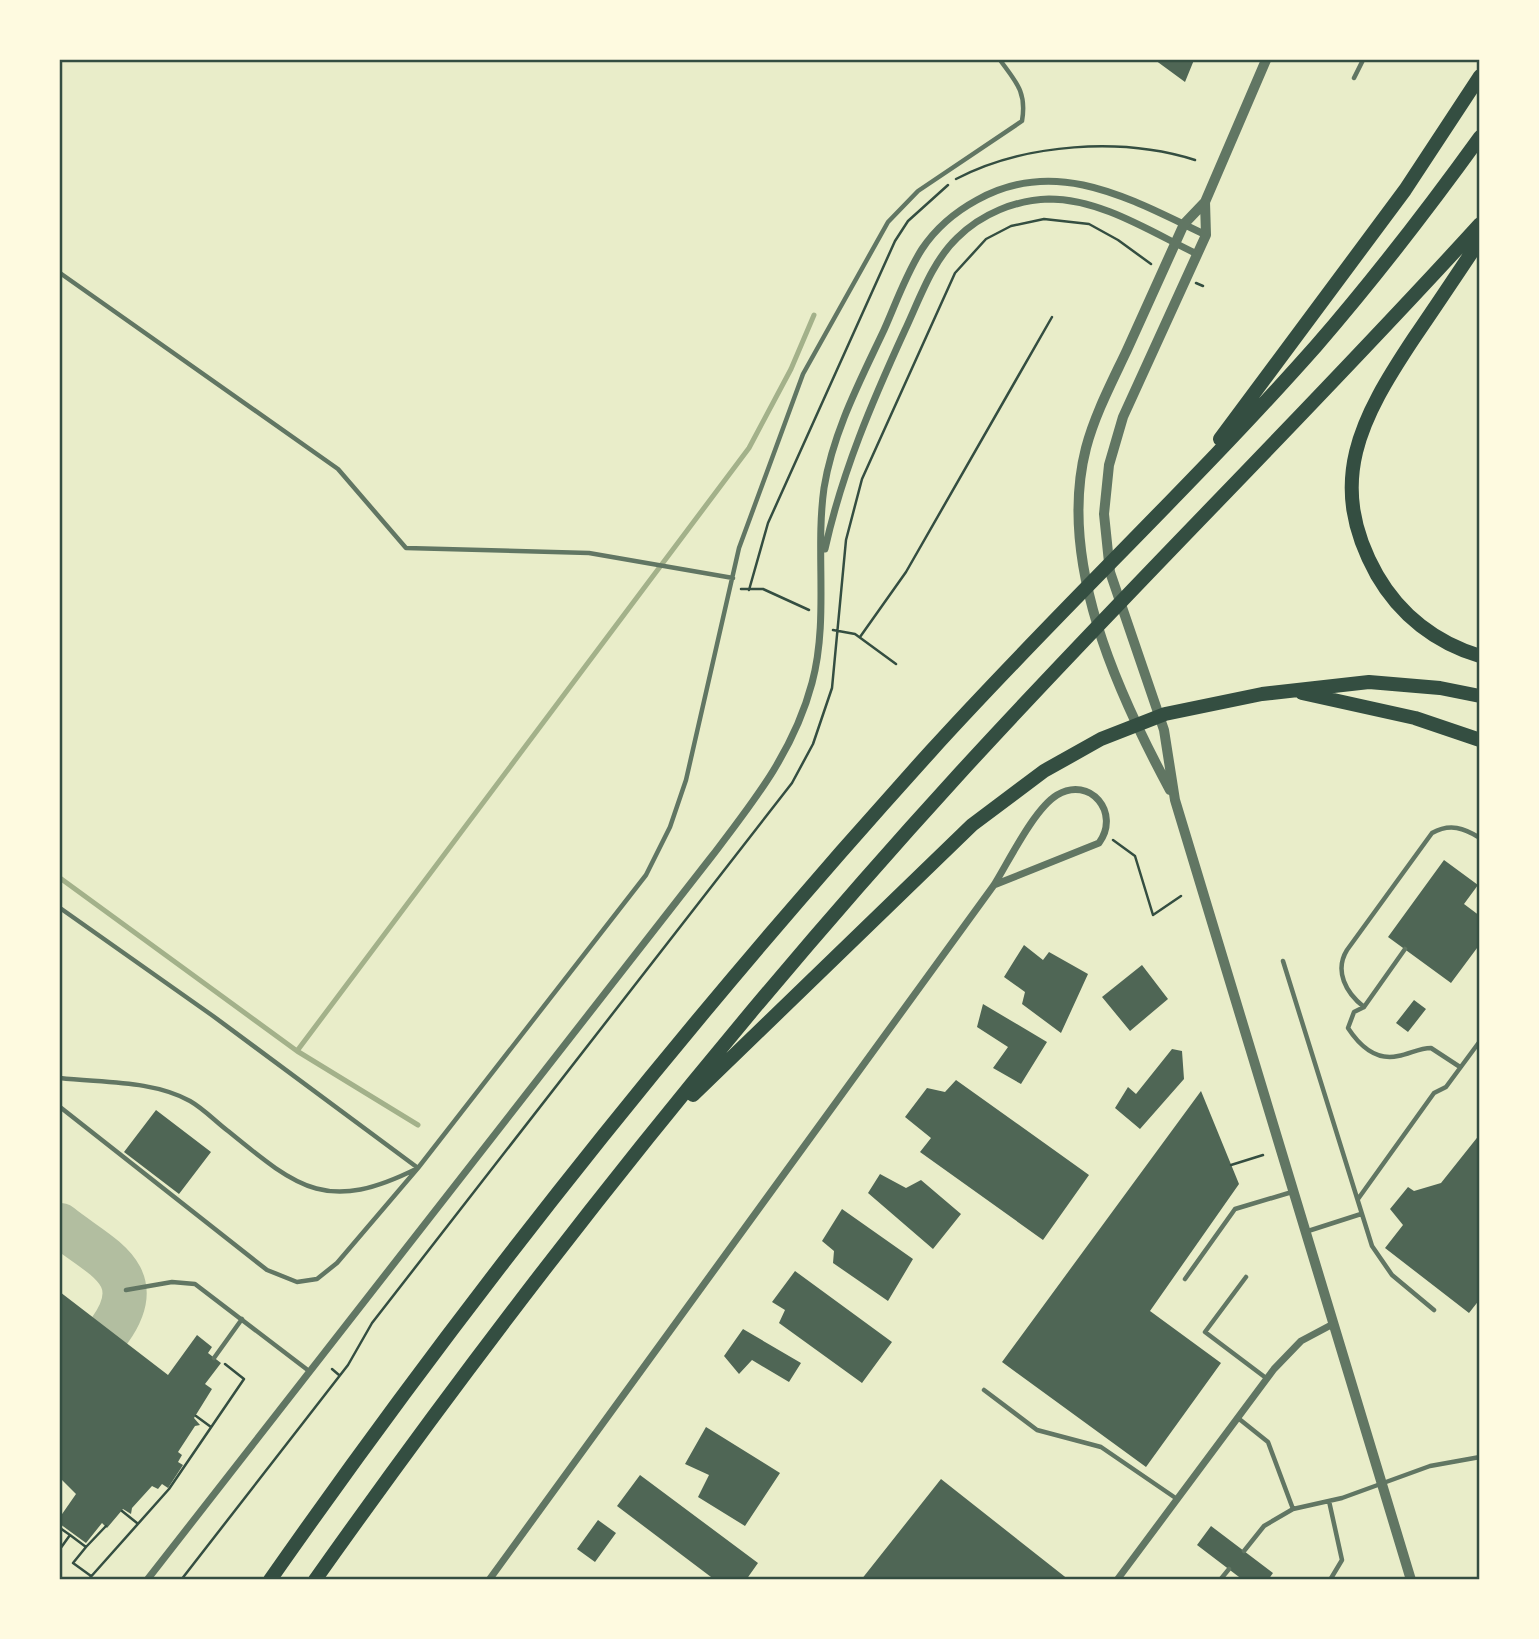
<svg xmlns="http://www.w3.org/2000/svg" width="1539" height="1639" font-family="'Nunito Sans',sans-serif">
<rect width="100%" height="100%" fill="#e9edc9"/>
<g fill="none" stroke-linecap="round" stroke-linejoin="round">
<path stroke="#a3b18a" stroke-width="5" d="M60,878L297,1051L418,1125
M297,1051L749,448L791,369L814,315"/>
<path stroke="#b2bea0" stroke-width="44" d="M60,1225C100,1257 150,1274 110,1330"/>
</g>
<path fill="#4f6655" d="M1155,60H1194L1185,82Z
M1444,860L1478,885L1464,904L1480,916V944L1451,983L1388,937Z
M1024,945L1043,960L1049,952L1088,974L1061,1033L1022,1004L1025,992L1004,977Z
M1142,965L1168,999L1130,1031L1102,997Z
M1414,1000L1426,1009L1408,1032L1396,1023Z
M983,1004L1047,1042L1021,1084L993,1068L1008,1047L977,1027Z
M1172,1049L1182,1051L1184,1079L1140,1129L1115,1108L1128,1087L1136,1094Z
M956,1080L1089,1175L1043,1240L920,1152L931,1138L905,1117L927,1088L945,1092Z
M1201,1091L1239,1184L1150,1311L1221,1363L1146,1467L1002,1362Z
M156,1110L211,1152L179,1194L124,1152Z
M1480,1134V1299L1469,1313L1385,1248L1403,1225L1390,1209L1408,1187L1414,1191L1441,1183Z
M880,1174L906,1188L921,1180L961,1214L933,1249L868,1193Z
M842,1209L913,1259L888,1301L833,1263L834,1251L822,1241Z
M795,1271L892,1342L862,1383L779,1323L785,1310L772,1302Z
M60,1292L168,1375L197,1335L212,1347L208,1353L221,1363L205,1384L212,1389L194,1418L200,1425L195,1426L178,1452L182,1455L178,1462L183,1465L168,1488L162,1484L158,1489L152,1486L132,1508L131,1514L123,1509L107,1528L102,1523L86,1543L60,1524V1517L76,1494L60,1478Z
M743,1329L801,1363L789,1382L752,1360L739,1374L724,1356Z
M706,1427L780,1473L745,1526L698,1497L709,1475L685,1464Z
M640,1475L758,1563L746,1580H715L617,1506Z
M941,1479L1069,1580H861Z
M598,1520L616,1533L595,1562L577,1549Z
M1211,1526L1273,1573L1268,1580H1243L1197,1545Z"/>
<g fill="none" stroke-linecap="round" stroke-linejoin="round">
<path stroke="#344e41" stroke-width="2.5" d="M956,179C1025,143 1122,137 1195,160
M1196,283L1203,286
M741,589H763L809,610
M749,590L768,523L895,241L908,221L948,185
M833,630L855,634L896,664
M860,637L906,572L1052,317
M1113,840L1135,856L1153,915L1181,896
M1231,1165L1263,1155
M332,1369L339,1375
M196,1416L211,1427
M122,1511L137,1523
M60,1528L70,1535
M86,1547L106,1526
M60,1549L70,1535L86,1547L73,1563L91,1576
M88,1580L169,1489L244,1379L225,1364
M181,1580L348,1365L372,1323L792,783L813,744L832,688L846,540L862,479L955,273L986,239L1011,226L1044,219L1089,224L1118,240L1151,264"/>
<path stroke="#617663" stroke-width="4.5" d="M1354,78L1363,60
M60,273L338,469L406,548L589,553L733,578
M60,908L213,1016L418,1168C328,1213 300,1190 228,1131C216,1122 204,1109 190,1101C152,1080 102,1083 60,1078
M1405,949L1364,1007L1354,1012L1348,1028C1359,1045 1376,1061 1398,1056C1410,1054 1419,1048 1431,1048L1460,1067
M1283,961L1372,1246L1392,1275L1434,1310
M1364,1007C1346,993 1334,971 1347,950L1432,833C1450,823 1464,828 1480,838
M60,1107L267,1270L297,1282L317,1279L337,1263L418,1168L646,875L670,827L686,780L739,548L803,374L888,222L918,191L1022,121C1027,92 1016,82 1000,60
M1358,1199L1434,1093L1446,1087L1480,1041
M1305,1232L1361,1214
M1246,1277L1205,1332L1266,1378
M1185,1279L1235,1209L1292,1192
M126,1290L172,1282L195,1284L309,1371
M214,1358L242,1319
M984,1390L1037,1430L1101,1447L1177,1499
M1238,1418L1268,1442L1293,1509
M1329,1501L1342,1560L1330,1580
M1244,1551L1264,1526L1293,1509L1342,1498L1430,1466L1480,1457
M1220,1580L1229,1569"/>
<path stroke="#617663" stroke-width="7" d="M825,549C842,472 872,402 905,330C920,298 932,262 957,238C981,214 1015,200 1049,199C1101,199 1151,232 1197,254
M147,1580L712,856C754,801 794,751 812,683C829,620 815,552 824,488C833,432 860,381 884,330C896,303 906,274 922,249C936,228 955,212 977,200C1057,155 1132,200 1206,235
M489,1580L994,885C1009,861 1034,809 1057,795C1090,775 1121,813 1099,843L994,885
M1117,1580L1274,1369L1301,1341L1333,1324"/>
<path stroke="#617663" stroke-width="10" d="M1205,202L1206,235L1123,417L1109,465L1104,514L1110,572L1164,730L1175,800L1411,1580
M1170,790C1117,692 1057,561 1086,448C1095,414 1112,382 1127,350C1146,308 1165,266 1184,224L1205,202L1266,60"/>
<path stroke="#344e41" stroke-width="14" d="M1480,240C1458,273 1436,306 1414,338C1361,418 1325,482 1377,575C1400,615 1436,643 1480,656
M1220,439L1405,190L1480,76
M1302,693L1415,718L1480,740
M693,1095L972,825L1044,771L1101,739L1165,714L1262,694L1369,682L1440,688L1480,696
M270,1580C473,1290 694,1013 931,751C1056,613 1193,485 1316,346C1374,279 1428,209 1480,137
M315,1580C514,1299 728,1027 960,773C1130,587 1310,411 1480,224"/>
</g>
<rect width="1539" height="1639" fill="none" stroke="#fefae0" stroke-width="122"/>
<rect x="61" y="61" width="1417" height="1517" fill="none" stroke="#344e41" stroke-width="2.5"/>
</svg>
